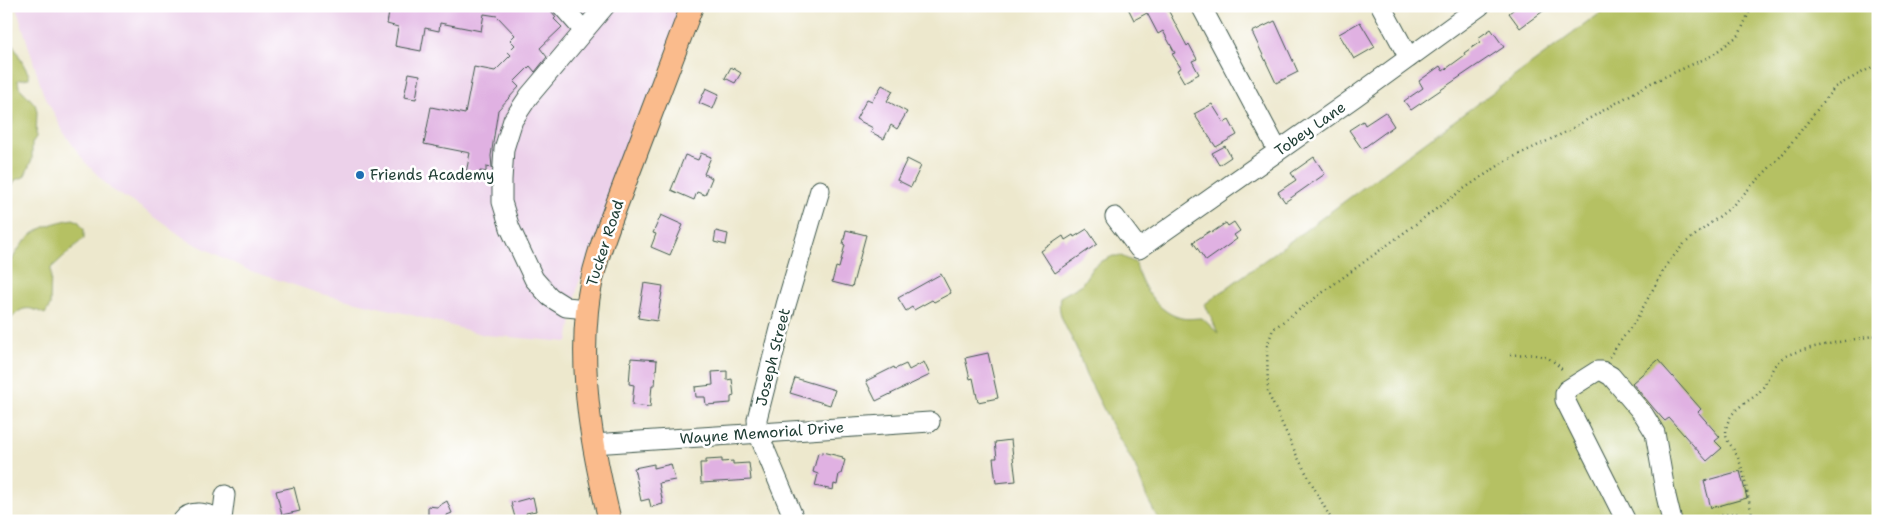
<svg xmlns="http://www.w3.org/2000/svg" width="1884" height="527" font-family="'Shantell Sans',sans-serif">
<rect width="100%" height="100%" fill="#fff"/>
<filter id="ink" filterUnits="userSpaceOnUse"><feTurbulence type="fractalNoise" baseFrequency=".02" numOctaves="2"/><feDisplacementMap in="SourceGraphic" scale="10" xChannelSelector="R" yChannelSelector="G"/><feConvolveMatrix kernelMatrix="1 2 1 2 8 2 1 2 1" color-interpolation-filters="sRGB"/></filter>
<filter id="wash" filterUnits="userSpaceOnUse"><feTurbulence type="fractalNoise" baseFrequency=".0096" numOctaves="4" result="noise"/><feDisplacementMap in="SourceGraphic" scale="20" xChannelSelector="R" yChannelSelector="G"/><feGaussianBlur stdDeviation="1.12" result="paint"/><feColorMatrix in="noise" values="0 0 0 0 0 0 0 0 0 0 0 0 0 0 0 0 0 1.4 0 .05"/><feComposite in="paint" operator="in"/></filter>
<g filter="url(#wash)">
<rect width="100%" height="100%" fill="#ede8cd"/>
<path fill="#ecd1ea" d="M16,6H685L612,204L578,285L568,342L485,335L408,314L318,293L248,270L187,240L142,208L111,189L85,162L64,133L43,93Z"/>
<path fill="#b5c163" stroke="#6a7f4c" d="M1610,6H1878V521H1159L1147,498L1135,466L1112,426L1091,384C1084,375 1082,362 1078,352C1071,333 1056,318 1060,297L1081,285L1093,267L1100,262L1113,256H1121L1136,263C1139,283 1157,311 1178,317C1185,320 1194,318 1202,318L1218,333L1205,304Z
M6,31L29,75V78L18,80L19,87L35,104L37,111L36,137L32,143V159L27,171L24,177L15,180L7,195L6,134L12,124V115L6,109Z
M73,219L78,221L84,229V238L51,268L50,306L45,314C24,304 20,308 6,325C6,310 5,294 6,278C7,269 11,261 16,253C30,230 47,224 73,219Z"/>
<g id="blocks">
<path fill="#e0b1e2" d="M402,6H547L556,17L554,19L562,27L540,48L547,57L535,72L530,66L514,82L519,87L498,110L491,156L492,168L486,167V172L480,171L479,180L465,178L470,153L424,144L431,107L465,114L474,67L495,71L511,55L508,52L515,45L510,40L515,35L497,16L484,14L481,31L440,23L439,31L425,28L421,51L395,46L398,27L387,24L390,7L401,9Z
M1127,6H1166L1187,46L1189,44L1197,59L1192,61L1199,74L1184,82L1177,70L1181,68L1172,54L1175,53L1163,31L1158,34L1147,13L1134,20Z
M1518,6H1550L1520,28L1509,13Z
M1275,21L1298,72L1276,83L1252,32Z
M1360,22L1375,47L1354,59L1339,34Z
M1491,29L1504,47L1411,110L1404,101L1423,88L1419,81L1440,66L1443,71L1465,55L1464,53L1480,42L1478,38Z
M731,67L741,73L735,83L725,78Z
M409,73L420,75L416,99L404,97Z
M882,85L893,91L887,101L907,112L897,129L891,125L884,139L871,132L873,128L856,119L867,99L872,101Z
M706,88L719,94L713,109L699,103Z
M1212,104L1224,123L1229,120L1237,135L1216,147L1194,114Z
M1385,112L1394,126L1362,149L1349,130L1363,121L1365,125Z
M1225,146L1231,157L1219,165L1212,153Z
M701,153L711,157L704,174L712,178L705,195L697,192L694,200L671,190L685,155L698,160Z
M1314,157L1325,174L1285,202L1278,192L1296,180L1291,173Z
M907,159L921,166L911,187L897,180Z
M661,215L683,225L670,255L651,247L656,234L653,233Z
M1234,222L1240,231L1234,235L1237,239L1206,261L1193,242L1210,231L1211,233L1226,223L1228,226Z
M1087,229L1097,244L1055,273L1041,251L1063,236L1065,240L1073,235L1074,237Z
M846,230L866,235L852,287L832,282L836,267L839,268L845,245L843,244Z
M716,231L728,234L726,245L714,242Z
M941,274L951,293L934,302L932,300L914,310L912,307L906,311L898,298Z
M644,283L663,286L657,321L638,318Z
M988,353L998,398L978,402L973,378L970,379L965,358Z
M631,358L657,360L655,385H652L650,407L632,405L634,385L629,384Z
M1658,360L1701,409L1698,412L1720,437L1715,441L1722,448L1707,461L1669,418L1665,421L1662,418L1632,383Z
M924,362L930,375L876,401L866,381L894,367L895,369L906,364L909,370Z
M727,371V380L732,379L734,396L731,397V403L706,405L705,397H696L695,387L713,385L712,372Z
M795,378L835,390L830,405L790,393Z
M1011,440L1016,481L996,483L993,458H997L995,442Z
M822,452L843,457L842,459L845,460L841,474H839L837,485L834,484L833,490L815,486L818,474L813,472L818,453L822,454Z
M722,459V462L733,461V464L749,463L751,480L701,483L700,463H706V460Z
M654,464V468L671,464L675,480L659,483L663,504L651,507L649,499L641,501L634,468Z
M1740,471L1747,498L1711,508L1704,481Z
M294,487L300,511L282,515L276,491Z
M533,497L536,511L526,513L528,521H516L511,503Z
M447,501L452,513L447,515V521H425L428,515V506L437,507Z"/>
</g>
</g>
<g filter="url(#ink)">
<use href="#blocks" fill-opacity="0" stroke="#3e574b" stroke-width="1"/>
<g fill="none" stroke-linecap="round" stroke-linejoin="round">
<defs>
<path id="minor" d="M562,6L584,31
M1201,6L1278,151
M1381,6L1409,58
M1115,217L1139,249L1355,97L1480,6
M587,309L566,307L550,297L534,279L510,228L502,202V180L504,149L513,120L529,96L605,6
M593,444L930,422
M182,521C192,507 209,515 222,519L225,495
M795,521L758,433L757,419L786,305L820,190
M1626,521L1565,400V393L1567,390L1597,371H1602L1611,376L1644,415L1655,433L1666,496L1672,521"/>
<path id="major" d="M610,521C593,452 580,382 587,311C591,265 610,223 626,180C648,122 670,64 692,6"/>
</defs>
<use href="#minor" stroke="#3e574b" stroke-width="21"/>
<use href="#major" stroke="#3e574b" stroke-width="24"/>
<path stroke="#3e574b" stroke-width="2.5" stroke-dasharray="1 4" stroke-linecap="butt" d="M1510,355C1535,354 1548,352 1564,372
M1609,357L1636,320L1667,264L1684,244L1730,208L1781,156L1835,87L1878,64
M1753,517C1746,495 1746,470 1734,450C1731,445 1726,441 1726,434C1726,413 1741,406 1755,396C1768,387 1769,368 1781,359C1794,348 1858,339 1878,335
M1332,521L1297,456L1268,393L1267,346L1273,329L1462,190L1507,160L1564,133L1651,83L1711,56L1739,35L1752,6
M1692,521L1734,513L1780,521"/>
<use href="#minor" stroke="#fff" stroke-width="19"/>
<use href="#major" stroke="#fabb8c" stroke-width="22"/>
</g>
</g>
<circle fill="#1f6fb2" stroke="#fff" stroke-width="2" cx="360" cy="175" r="5"/>
<g text-anchor="middle" stroke-width="5" stroke-linejoin="round" paint-order="stroke">
<g font-size="15" fill="#1f3d34" stroke="#fff">
<text transform="translate(1310 129) rotate(-35)" y="5">Tobey Lane</text>
<text transform="translate(605 243) rotate(-72)" y="5">Tucker Road</text>
<text transform="translate(773 357) rotate(-76)" y="5">Joseph Street</text>
<text transform="translate(762 433) rotate(-4)" y="5">Wayne Memorial Drive</text>
</g>
<g font-size="15" fill="#1f3d34" stroke="#fff" text-anchor="start">
<text x="370" y="180">Friends Academy</text>
</g>
</g>
<rect width="1884" height="527" fill="none" stroke="#fff" stroke-width="25"/>
</svg>
